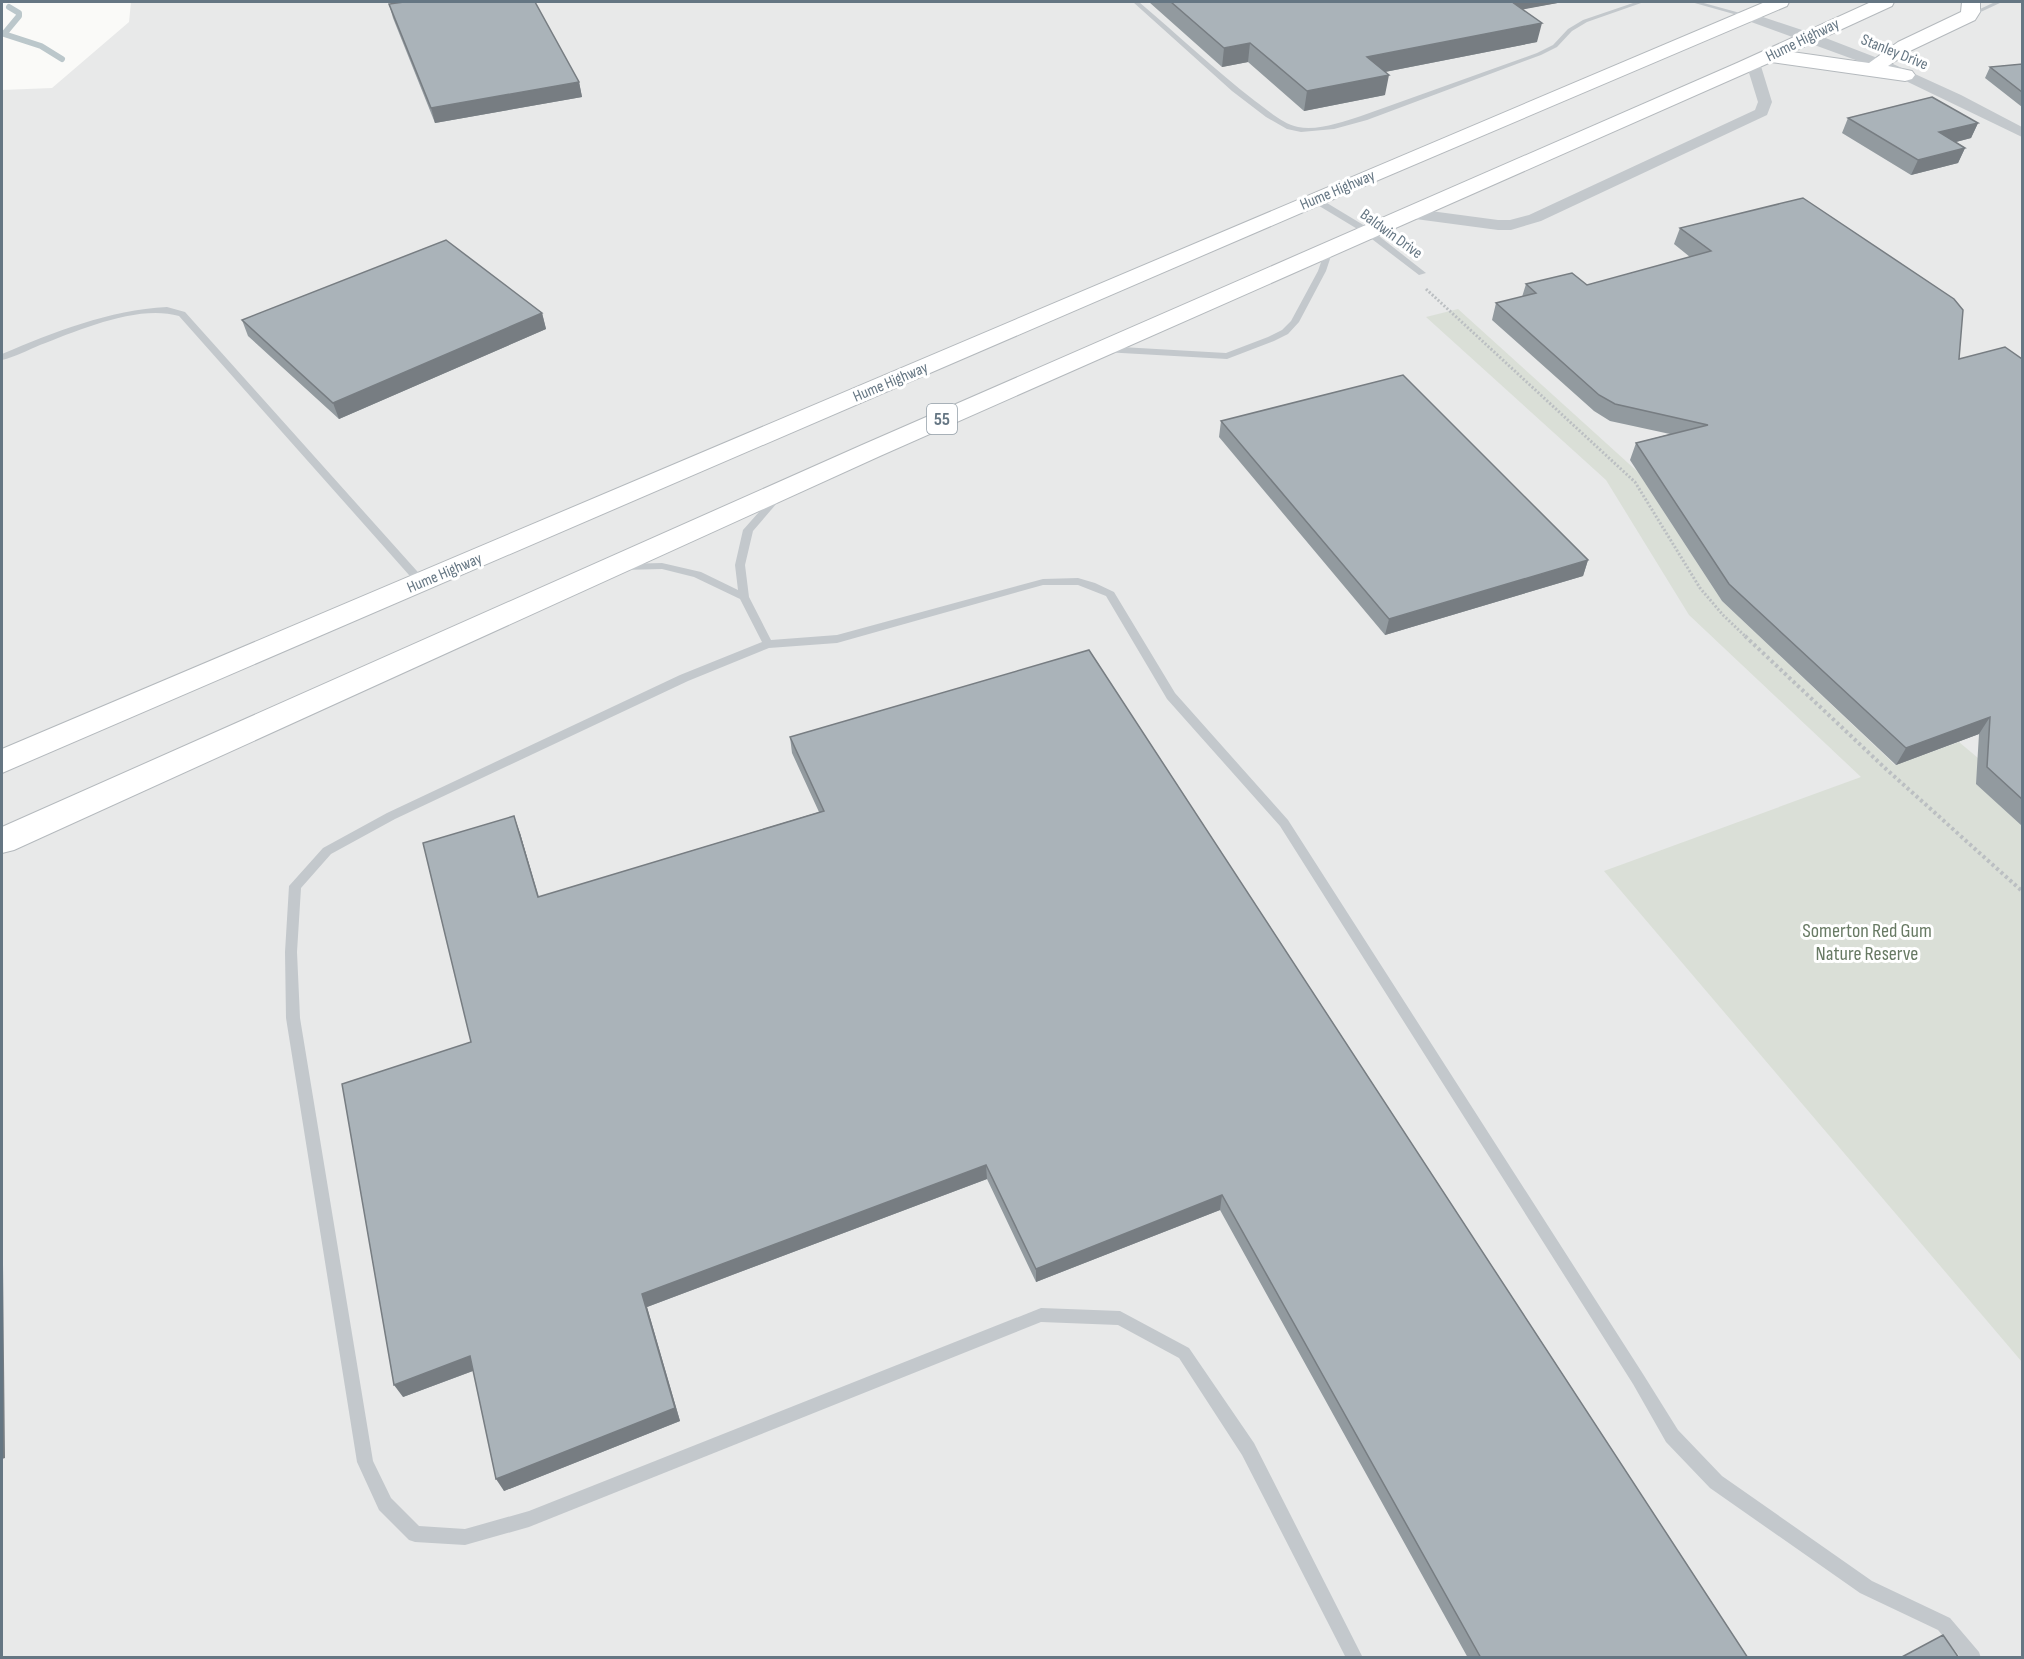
<svg xmlns="http://www.w3.org/2000/svg" width="2024" height="1659" font-family="'Sofia Sans Condensed',sans-serif">
<rect width="100%" height="100%" fill="#fafaf8"/>
<path fill="#e8e9e9" d="M131,2H2022V1657H2V90L52,88L129,22Z"/>
<path fill="#dadfd7" d="M1458,309L1638,472L1722,601L1895,765L1959,742L1978,758L1979,786L2022,826V1362L1604,871L1861,777L1689,615L1606,480L1426,317Z"/>
<g fill="none" stroke-linecap="round" stroke-linejoin="round">
<path stroke="#bbc7cb" stroke-width="6" d="M9,7L19,13V16L4,34L41,46L62,59"/>
<defs>
<path id="trunk" d="M1765,2H1789L1787,6L1322,204L2,773V749Z
M1871,2H1894L1892,6L1792,52L1869,63L1898,42L1961,12L1962,2H1980V12L1975,20L1912,50L1888,66L1912,71L1915,75L1912,79L1905,81L1771,62L880,456L14,850L2,853V827L862,445L1737,63Z"/>
</defs>
<use href="#trunk" stroke="#b4b9bd" stroke-width="2"/>
<path stroke="#bbbfc2" stroke-width="3" stroke-dasharray="2 2" stroke-linecap="butt" d="M1426,289L1635,482L1700,588L1723,615L1746,637"/>
<path stroke="#bbbfc2" stroke-width="4" stroke-dasharray="3 3" stroke-linecap="butt" d="M1745,636L1886,769L2022,891"/>
<path fill="#c3c8cc" fill-rule="evenodd" d="M1133,2H1139C1178,35 1215,70 1255,101C1268,110 1282,124 1298,127C1318,131 1342,122 1361,116L1537,53L1553,45L1568,29L1583,20L1636,2H1644L1587,22L1572,31L1557,47L1541,55L1367,120L1334,129L1301,132L1287,129L1266,117L1232,91Z
M1691,2H1700L1751,16L1748,18Z
M1995,2H2002L1970,17L1965,16Z
M1311,197H1317L1370,229L1426,273L1419,275L1364,233L1311,201Z
M1327,245L1334,247L1326,271L1299,322L1288,334L1274,341L1227,359L1104,352L1100,349L1104,346L1226,353L1268,337L1282,330L1291,321L1318,271Z
M167,307L185,312L425,580L426,582L425,584H417L179,316C138,304 79,330 40,345C28,350 15,357 2,360V354C54,332 109,310 167,307Z
M778,493L783,496L753,531L745,565L749,597L771,640L837,635L1043,579L1078,578L1095,583L1114,592L1175,693L1288,820L1643,1374L1678,1430L1722,1476L1872,1581L1950,1618L1979,1652L1981,1658H1961L1938,1630L1860,1593L1710,1488L1666,1442L1633,1384L1280,826L1167,699L1106,596L1078,585H1043L837,643L769,648L688,681L395,819L331,854L301,888L297,952L300,1018L373,1461L391,1498L419,1526L465,1529L529,1511L1041,1308L1120,1311L1189,1348L1254,1443L1363,1658H1346L1242,1455L1179,1358L1118,1325L1041,1322L529,1527L465,1545L415,1542L409,1540L379,1510L357,1462L286,1018L285,952L289,886L323,848L387,813L680,675L762,642L740,599L694,577L662,569L622,570L617,567L622,564L662,563L701,572L738,590L735,565L743,530L775,494Z"/>
<path fill="#c3c8cc" fill-rule="evenodd" d="M1748,12L1823,37L1893,64L1961,95L2022,127V137L1883,70L1743,19L1741,16Z
M1753,59L1760,63L1772,102L1767,115L1541,221L1511,230H1498L1408,218L1400,213L1408,208L1498,220H1510L1529,215L1755,110L1758,102L1746,63Z"/>
<use href="#trunk" fill="#fff" fill-rule="evenodd"/>
</g>
<path fill="#929a9f" d="M1149,2H1563L1523,9L1537,42L1385,72V95L1304,111L1248,62L1222,67Z
M389,4L579,82L582,97L435,123L393,18Z
M2022,64V107L1985,78L1990,67Z
M1848,118L1978,123L1971,138L1956,142L1965,148L1958,163L1911,175L1842,133Z
M1680,228L1959,359H2022V826L1976,784L1979,734L1896,765L1722,601L1630,460L1636,443L1670,434L1610,421L1594,411L1492,320L1496,303L1522,297L1526,284L1587,285L1690,257L1674,244Z
M542,313L546,329L339,419L248,336L242,320Z
M1221,421L1588,560L1583,576L1385,635L1219,437Z
M790,737L1748,1658H1468L1220,1210L1036,1282L987,1179L647,1307L680,1421L504,1491L473,1371L403,1397L471,1042L520,833L539,897L819,812L792,753Z"/>
<path fill="#777d82" d="M1501,2H1563L1499,14Z
M1542,23L1537,42L1364,76L1367,57Z
M1250,43L1248,62L1222,67L1224,48Z
M1389,75L1385,95L1304,111L1307,91Z
M579,82L582,97L435,123L431,108Z
M1978,123L1971,138L1933,148L1939,132Z
M1965,148L1958,163L1911,175L1918,160Z
M542,313L546,329L339,419L333,403Z
M1588,560L1583,576L1385,635L1389,619Z
M1990,717L1979,734L1896,765L1906,748Z
M514,816L520,833L543,913L538,897Z
M986,1165L987,1179L647,1307L680,1421L504,1491L496,1479L642,1294Z
M2,1167L5,1458L2,1459Z
M1222,1195L1220,1210L1036,1282V1269Z
M470,1356L478,1369L403,1397L394,1385Z"/>
<path fill="#aab3b9" stroke="#777d82" stroke-width="1.5" d="M404,2H535L579,82L431,108L389,4Z
M1171,2H1512L1542,23L1367,57L1389,75L1307,91L1250,43L1224,48Z
M2022,64V92L1990,67Z
M1932,97L1978,123L1939,132L1965,148L1918,160L1848,118Z
M1803,198L1954,299L1963,310L1959,359L2005,347L2022,359V799L1987,767L1990,717L1906,748L1729,584L1636,443L1708,425L1615,404L1599,395L1496,303L1536,293L1526,284L1572,273L1587,285L1711,251L1680,228Z
M446,240L542,313L333,403L242,320Z
M1403,375L1588,560L1389,619L1221,421Z
M1089,650L1748,1658H1481L1222,1195L1036,1269L986,1165L642,1294L675,1408L496,1479L470,1356L394,1385L342,1084L471,1042L423,843L514,816L538,897L824,811L790,737Z
M1943,1635L1959,1658H1900Z"/>
<g text-anchor="middle" stroke-width="6" stroke-linejoin="round" paint-order="stroke">
<g font-size="16" fill="#657683" stroke="#fff">
<text transform="translate(1802 39) rotate(-26)" y="6">Hume Highway</text>
<text transform="translate(1895 51) rotate(22)" y="6">Stanley Drive</text>
<text transform="translate(1337 189) rotate(-23)" y="6">Hume Highway</text>
<text transform="translate(1392 233) rotate(36)" y="6">Baldwin Drive</text>
<text transform="translate(890 381) rotate(-23)" y="6">Hume Highway</text>
<text transform="translate(444 572) rotate(-23)" y="6">Hume Highway</text>
</g>
<rect fill="#fff" stroke="#939fa8" stroke-width="1.5" x="927" y="404" width="30" height="30" rx="4.5"/>
<g font-size="18" font-weight="bold" fill="#657683">
<text x="942" y="425">55</text>
</g>
<g font-size="20" fill="#687a64" stroke="#fff">
<text x="1867" y="937">Somerton Red Gum<tspan x="1867" dy="23">Nature Reserve</tspan></text>
</g>
</g>
<rect width="2024" height="1659" fill="none" stroke="#657683" stroke-width="6"/>
</svg>
